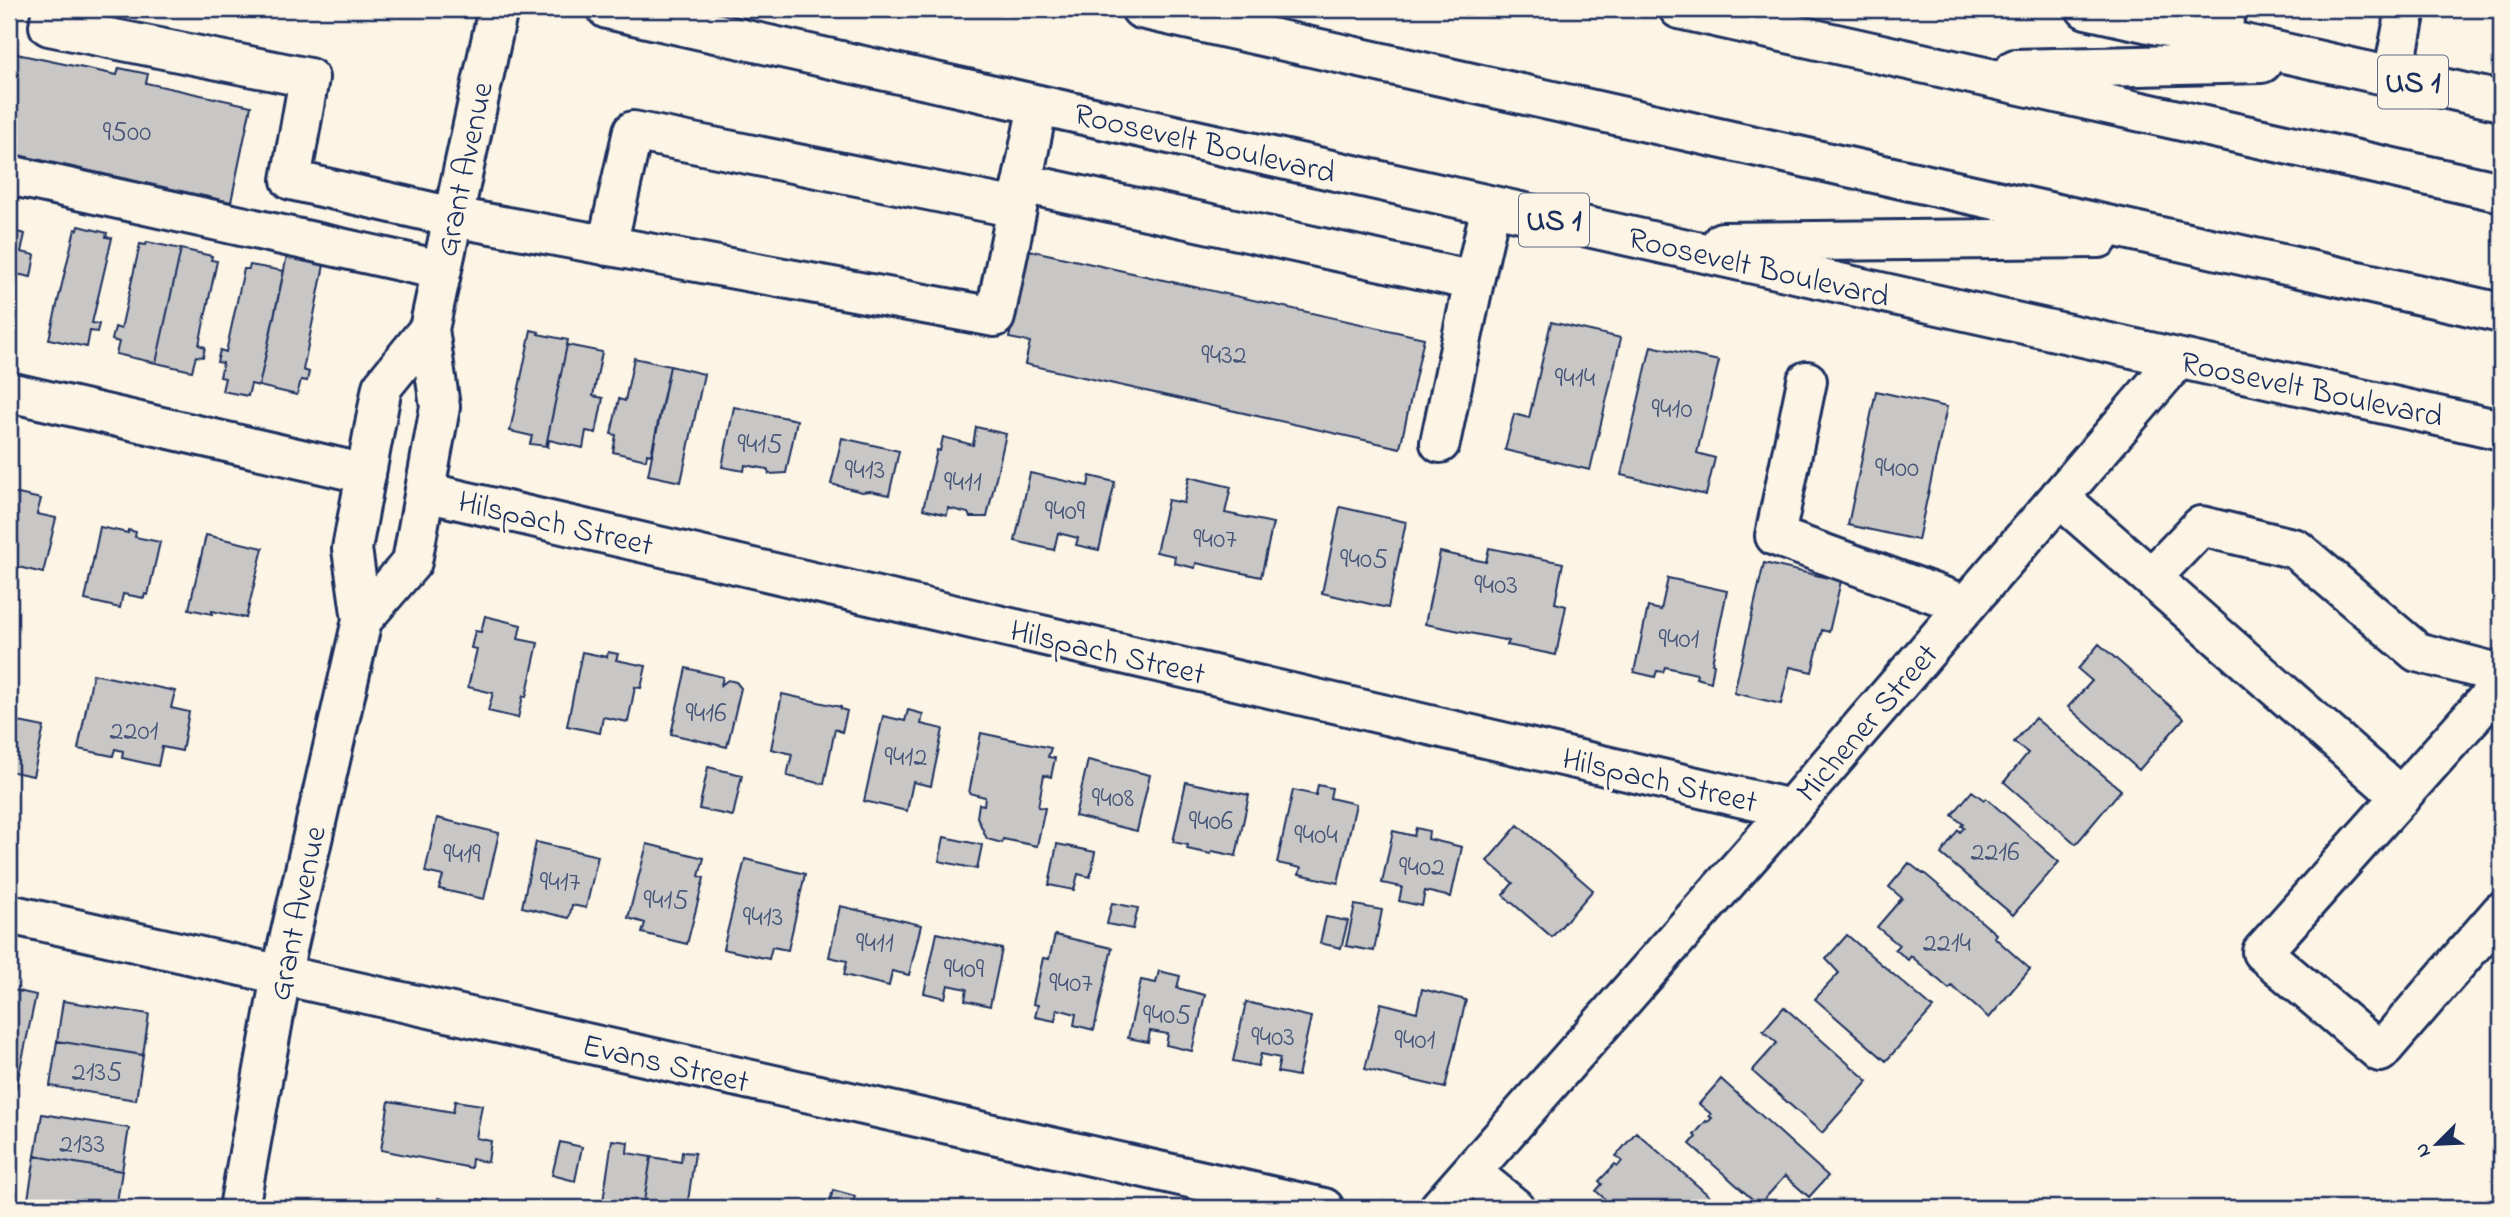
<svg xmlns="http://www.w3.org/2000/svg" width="2510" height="1217" font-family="'Indie Flower',sans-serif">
<rect width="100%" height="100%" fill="#fcf5e5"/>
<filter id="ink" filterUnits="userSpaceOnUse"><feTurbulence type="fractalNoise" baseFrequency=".0143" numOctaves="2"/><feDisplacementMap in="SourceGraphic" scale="14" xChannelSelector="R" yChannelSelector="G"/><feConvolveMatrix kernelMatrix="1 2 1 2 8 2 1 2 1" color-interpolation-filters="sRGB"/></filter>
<g filter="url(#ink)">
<path fill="#c8c7c6" stroke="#1b2f5e" stroke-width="2" d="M12,53L117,75L119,68L148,74L146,83L251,106L231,202L9,153V67Z
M79,226L107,233L106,237L112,238L92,323L99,324L97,332L90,331L87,347L49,339L75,229L78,230Z
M9,230L25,234L21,252L35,255L31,277L16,274L14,284L9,282Z
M147,242L181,249L156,363L116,354L119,342L112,340L115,327L121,329L140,244L146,245Z
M181,249L212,256L211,260L217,261L199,345L205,347L203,357L196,356L192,371L156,363Z
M1029,250L1424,338L1400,448L1025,364L1030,342L1009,338Z
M288,251L325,260L303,370L309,372L307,381L301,380L297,395L259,386Z
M250,265L284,271L259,386L251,384L248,396L222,391L225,378L220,377L223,363L217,362L220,350L226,352L244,269H249Z
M1551,322L1621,338L1590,470L1505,450L1514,414L1529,418Z
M531,330L539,332L538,334L568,340L546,446L530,444L532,436L510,431Z
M567,345L602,352L593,396L603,398L596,433L586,431L583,448L549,440L548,447L546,446Z
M1651,346L1719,361L1697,453L1715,458L1706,495L1621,475Z
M634,358L670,366L651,455L647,454L646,460L613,452L616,435L611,434L619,399L625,401Z
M670,366L704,374L681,482L648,475Z
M1876,391L1947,407L1918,540L1848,525Z
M734,407L797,420L786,473L769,474L767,469L745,465L744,471L722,467Z
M976,427L1006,434L987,517H970L968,513L948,508L947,515L923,509L937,450L940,451L943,437L973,445Z
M842,438L899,451L889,495L870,491L862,492L831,484Z
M1030,473L1088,486L1090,476L1115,482L1099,550L1076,545L1078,538L1058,533L1054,550L1015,541Z
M1189,477L1231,487L1225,513L1273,523L1261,577L1196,563L1195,568L1174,563L1175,556L1156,552L1168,500L1184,503Z
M9,492L41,499L37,514L56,518L43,573L10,565L9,568Z
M1340,507L1406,522L1388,608L1322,593Z
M100,527L128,533V530L136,532L135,537L160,542L148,595L145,594L144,598L123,594L120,608L85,600Z
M206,535L263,548L246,618L212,611V614L189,609Z
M1489,548L1563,563L1555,603L1566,606L1556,655L1507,645L1509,641L1425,624L1440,552L1486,562Z
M1764,563L1841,581L1829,632L1822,630L1812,672L1790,667L1781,704L1734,693Z
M1668,578L1727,591L1712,663L1714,664L1711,682L1696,678L1697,674L1665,667L1663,672L1657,671L1655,677L1634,672L1648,607L1661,610Z
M485,616L521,625L518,639L538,643L526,697L523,696L518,718L488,711L493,693L468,687L477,649L471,648L475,631L481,632Z
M2099,644L2184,718L2139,770L2068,707L2092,681L2078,669Z
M582,652L607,657L608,652L618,654L616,660L646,666L641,688L635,687L628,722L603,717L600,733L567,726Z
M686,668L723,677L721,685L728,680L736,682L741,688L727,747L671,734Z
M93,674L175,691L171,708L189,712L182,751L162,747L158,766L122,758L123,751L115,749L113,756L78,749Z
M782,694L841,707V709L847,711L842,732L835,729L824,784L787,776L792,754L771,749Z
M908,710L923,714L921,724L943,729L931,786L913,782L907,811L864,801L883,716L905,721Z
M2035,718L2121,790L2076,844L2004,782L2028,753L2014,742Z
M9,720L44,727L33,776L9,771Z
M981,733L1051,748L1048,757L1055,758L1051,777L1044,775L1038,807L1045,808L1037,846L1003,839L1002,843L987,839L977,817L979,804L984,805L985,797L969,793Z
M1088,760L1150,775L1137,831L1075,816Z
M708,767L742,775L733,816L699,809Z
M1186,782L1249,795L1236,856L1212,851L1211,854L1187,849L1188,845L1173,842Z
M1318,785L1332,788L1330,798L1356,804L1338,883L1299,874L1301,868L1277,863L1293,790L1316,795Z
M1972,791L1984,800L1986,798L2059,862L2013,915L1941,854L1958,830L1960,832L1964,828L1961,826L1963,824L1952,815Z
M437,818L499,833L484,899L439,889L443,876L425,872Z
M1518,825L1593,890L1552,937L1503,895L1513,883L1487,861Z
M1416,828L1429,831L1428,839L1462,847L1451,897L1425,891L1422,906L1399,901L1402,887L1382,883L1393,831L1414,836Z
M944,837L982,845L977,869L939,861Z
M536,842L598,856L586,908L572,905L569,918L522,907Z
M647,844L704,858L699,876L704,878L687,944L642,933L645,923L628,918Z
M1057,844L1095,852L1090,877L1078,874L1074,890L1049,885Z
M745,859L805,874L788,950L772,947L769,959L723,949Z
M1909,863L1923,874L1924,873L1996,934L1994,937L2030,969L1989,1018L1952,986L1949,989L1911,956L1908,960L1895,949L1899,945L1877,927L1902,898L1889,887Z
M1112,903L1138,908L1133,929L1107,924Z
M1355,905L1382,910L1374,951L1346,946Z
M840,906L921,925L909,975L892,971L889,986L844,975L847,961L829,957Z
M1326,917L1348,921L1341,948L1320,943Z
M937,933L1002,949L990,1006L965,1000L967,989L948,985L945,998L924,993Z
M1055,935L1112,948L1094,1030L1074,1025L1076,1014L1057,1009L1055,1021L1035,1017L1038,1005L1033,1004L1043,958L1049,959Z
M1847,935L1933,1008L1886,1061L1815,999L1839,973L1826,959Z
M1159,971L1180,976L1177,988L1205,995L1192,1051L1166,1045L1168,1034L1150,1031L1148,1042L1128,1038L1141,980L1156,983Z
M9,989L36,995L16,1088L14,1087L10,1105Z
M1422,989L1466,1000L1445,1088L1365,1069L1381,1003L1417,1012Z
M63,1001L149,1014L143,1055L57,1041Z
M1246,1002L1311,1017L1298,1076L1277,1072L1280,1058L1261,1054L1258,1066L1233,1061Z
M1784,1007L1868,1081L1822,1133L1752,1071L1777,1043L1763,1031Z
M57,1041L143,1055L136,1100L50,1086Z
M1721,1079L1828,1176L1809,1197L1785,1176L1759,1205L1690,1144L1696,1137L1694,1135L1706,1121L1708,1122L1712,1118L1709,1116L1711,1114L1699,1104Z
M389,1101L453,1112L455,1101L482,1105L476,1138L491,1141L488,1162L472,1159L471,1168L381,1150Z
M42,1114L129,1128L122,1171L35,1156Z
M1636,1132L1723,1208H1615L1596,1191L1602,1184L1599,1181L1615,1164L1618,1166L1622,1161L1616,1156Z
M612,1140L628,1142L627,1153L651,1157L643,1208H602Z
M560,1142L582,1147L575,1181L552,1175Z
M682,1152L695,1153L687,1208H643L651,1157L681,1162Z
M35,1156L122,1171L116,1208H85L28,1199Z
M833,1190L855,1196L852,1208H828Z
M438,1198L459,1203V1201L478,1204V1199L490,1201L489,1208H436Z
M369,1199L414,1207L423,1201L431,1202L436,1208H367Z"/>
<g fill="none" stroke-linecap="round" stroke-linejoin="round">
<defs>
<path id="minor" d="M52,9L49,26L309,78L291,180L453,217L995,317L1038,105
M2220,39L2226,9
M2393,77L2406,9
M9,175L441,270
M1022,183L1474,281L1491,206
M607,246L633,131L1017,208
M1807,381L1775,536L1966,605
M9,392L366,474
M1440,443L1474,281
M425,492L1791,809
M2059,497L2401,797
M2152,577L2201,526L2296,549L2417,652L2501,674
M2501,684L2262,952L2380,1052L2501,912
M9,914L1324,1208
M1471,1172L1515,1208
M1439,1208L1791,809L2178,359"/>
<path id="major" d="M362,620L412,562L440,407L429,329L498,9
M239,1208L281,976L362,620L352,549L382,387L429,329"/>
<path id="highway" d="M607,9L2501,430
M1141,9L2501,313
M1679,9L2501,192
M2086,9L2501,101
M2015,69L2262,63
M1722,242L2099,238"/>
</defs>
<use href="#minor" stroke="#1b2f5e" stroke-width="44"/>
<use href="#major" stroke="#1b2f5e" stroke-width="44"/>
<use href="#highway" stroke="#1b2f5e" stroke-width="44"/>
<use href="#minor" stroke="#fcf5e5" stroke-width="38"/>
<use href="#major" stroke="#fcf5e5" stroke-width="38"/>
<use href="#highway" stroke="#fcf5e5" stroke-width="38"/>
</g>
</g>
<g text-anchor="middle" stroke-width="7" stroke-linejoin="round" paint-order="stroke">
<g font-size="28" fill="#465578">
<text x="127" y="140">9500</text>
<text x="1224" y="363">9432</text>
<text x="1575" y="386">9414</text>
<text x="1672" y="417">9410</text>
<text x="760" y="452">9415</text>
<text x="1897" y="476">9400</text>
<text x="865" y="478">9413</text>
<text x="963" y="490">9411</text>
<text x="1065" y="519">9409</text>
<text x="1215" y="547">9407</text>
<text x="1364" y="567">9405</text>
<text x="1496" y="593">9403</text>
<text x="1679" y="647">9401</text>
<text x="706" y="721">9416</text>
<text x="134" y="739">2201</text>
<text x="906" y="765">9412</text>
<text x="1113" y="806">9408</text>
<text x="1211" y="829">9406</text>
<text x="1316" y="843">9404</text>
<text x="1995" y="860">2216</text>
<text x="462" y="862">9419</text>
<text x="1422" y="875">9402</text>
<text x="560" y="890">9417</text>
<text x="666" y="908">9415</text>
<text x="763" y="925">9413</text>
<text x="875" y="951">9411</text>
<text x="1947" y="951">2214</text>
<text x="964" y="977">9409</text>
<text x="1071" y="991">9407</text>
<text x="1167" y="1023">9405</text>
<text x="1273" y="1045">9403</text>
<text x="1415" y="1048">9401</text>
<text x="97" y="1080">2135</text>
<text x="82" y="1152">2133</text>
</g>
<g fill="#fcf5e5" stroke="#5e6a86" stroke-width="2">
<rect x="2378" y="55.5" width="70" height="53" rx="5"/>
<rect x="1519" y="193.5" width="70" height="53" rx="5"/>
</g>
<g font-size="30" font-weight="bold" fill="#1b2f5e">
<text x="2413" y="92">US 1</text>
<text x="1554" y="230">US 1</text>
</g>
<g font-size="32" fill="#1b2f5e" stroke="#fcf5e5">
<text transform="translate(1205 142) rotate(13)" y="11">Roosevelt Boulevard</text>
<text transform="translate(463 169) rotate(-78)" y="11">Grant Avenue</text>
<text transform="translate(1759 266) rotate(13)" y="11">Roosevelt Boulevard</text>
<text transform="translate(2312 388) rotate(12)" y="11">Roosevelt Boulevard</text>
<text transform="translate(556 522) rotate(13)" y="11">Hilspach Street</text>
<text transform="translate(1108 651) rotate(13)" y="11">Hilspach Street</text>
<text transform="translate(1866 722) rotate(-49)" y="11">Michener Street</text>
<text transform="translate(1660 779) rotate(13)" y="11">Hilspach Street</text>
<text transform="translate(296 913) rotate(-78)" y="11">Grant Avenue</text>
<text transform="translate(666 1062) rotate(13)" y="11">Evans Street</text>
</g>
</g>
<rect width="2510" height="1217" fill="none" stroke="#fcf5e5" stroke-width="35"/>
<rect x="18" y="18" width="2475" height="1182" fill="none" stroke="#1b2f5e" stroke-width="2.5" filter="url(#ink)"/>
<g transform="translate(2437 1144) rotate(246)" stroke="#fcf5e5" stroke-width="5" paint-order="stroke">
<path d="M0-5L12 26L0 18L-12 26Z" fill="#1b2f5e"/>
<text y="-10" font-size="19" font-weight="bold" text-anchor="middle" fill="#1b2f5e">N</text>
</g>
</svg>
